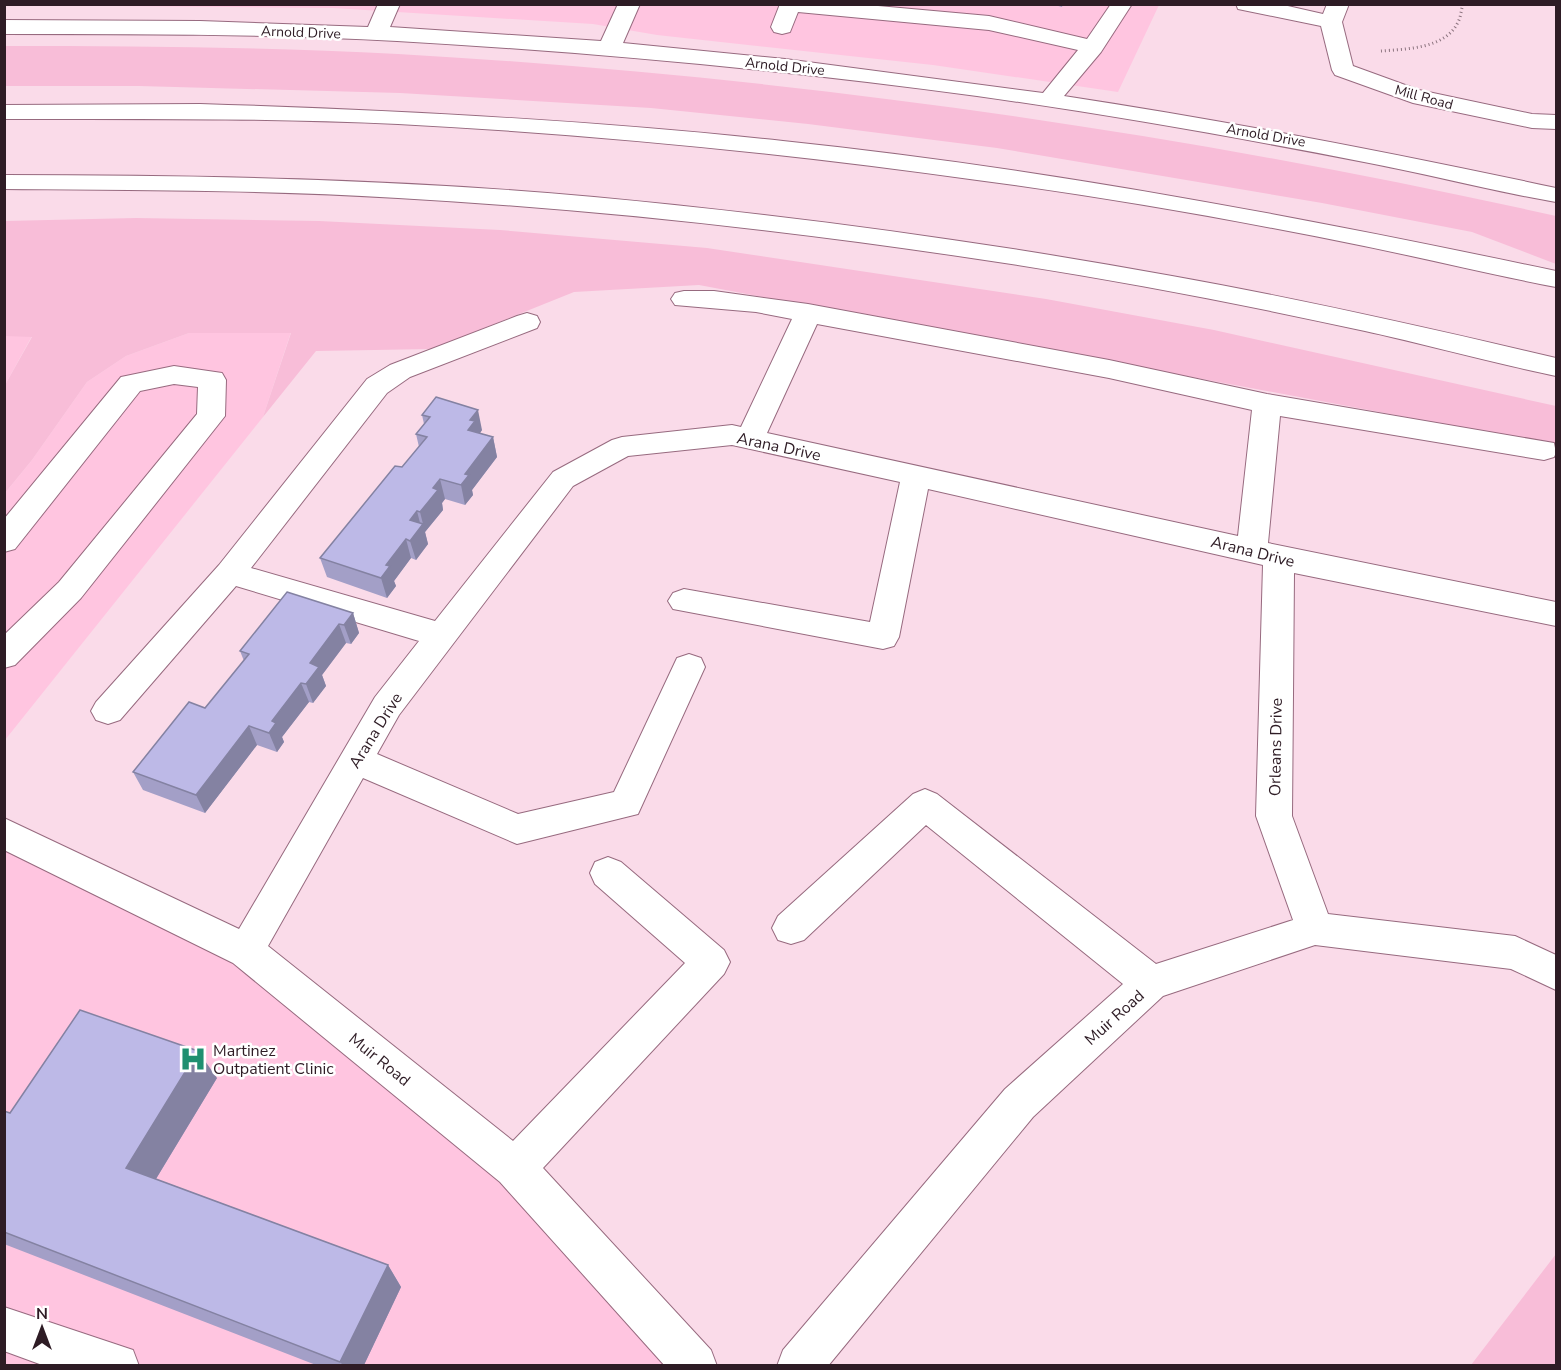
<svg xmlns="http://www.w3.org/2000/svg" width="1561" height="1370" font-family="'Nunito Sans',sans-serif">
<rect width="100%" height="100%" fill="#fadbe9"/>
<path fill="#ffc5e0" d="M4,5H1159L1118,92L933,65L657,35L593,24L333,8Z
M291,332L263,417L5,740V493L32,460L87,382L126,356L189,333Z
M5,336H32L5,385Z
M4,833L246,951L515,1168L695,1365H5Z"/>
<path fill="#f8bdd8" d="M5,46C135,46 267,47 398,54C788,76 1175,131 1556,216V264L1472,232L1322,203L997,148L808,124L651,108L400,93L139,86H5Z
M136,218L319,221L500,230L707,248L1046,299L1214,330L1556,406V445L699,285L574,292L432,349L316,351L263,417L291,333H189L126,356L87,382L32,460L5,493V385L32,337L5,336V221Z
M1556,1254V1365H1471Z"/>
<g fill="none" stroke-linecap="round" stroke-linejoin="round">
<defs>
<path id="minor" d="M378,4H400L390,27L601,41L618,4H640L623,43L785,59L1043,93L1078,50L989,30L798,12L790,32L782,34L774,32L771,27L780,4H856L989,16L1087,39L1111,4H1132L1101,52L1064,96C1229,121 1393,153 1556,188V202C1492,191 1428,174 1364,162C1236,137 1106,114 977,96C784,70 591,52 397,41C267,34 135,34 4,34V20L200,21L368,27Z
M1236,4H1279L1323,14L1327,4H1349L1342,22L1353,66L1419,90L1532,114L1556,115V129L1532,128L1413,103L1335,75L1332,70L1321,26L1238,9Z
M684,291H714L808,304L1109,360L1267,394L1554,443L1556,453L1554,457L1544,460L1280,416L1268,543L1556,602V626L1294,573L1292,816L1328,914L1515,936L1556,955V990L1511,969L1315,945L1163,996L1033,1117L828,1366H777L783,1350L1005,1089L1123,984L926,825L804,940L791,944L778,940L772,928L778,916L913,794L925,789L937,794L1156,964L1293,920L1256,816L1263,565L928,489L899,637L894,646L883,649L673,609L668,601L673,593L684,589L870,622L900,482L732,445L628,456L573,486L399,715L377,754L518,814L614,792L677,658L689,654L701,658L705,667L638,814L517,844L363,778L268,946L513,1141L685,963L595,884L590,873L595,862L608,857L621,862L724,950L730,962L724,974L543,1168L711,1350L717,1366H665L500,1182L233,963L4,850V818L239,929L375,697L419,641L236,586L120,720L108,724L96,720L91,711L96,702L219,565L367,379L390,365L517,316L527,313L537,316L540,322L537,328L410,377L387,393L251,568L435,621L553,472L612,440L622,437L732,425L741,427L792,319L756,312L675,305L671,299L675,293ZM817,324L1109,378L1252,410L1238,536L767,433Z
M174,366L222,373L226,380L225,416L81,598L15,665L4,668V635L59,582L197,414L198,387L174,384L140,391L15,549L4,552V519L121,377Z
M4,1307L133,1350L139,1366H45L4,1351Z"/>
<path id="highway" d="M200,104C395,110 589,120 783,141C1043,168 1300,217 1556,271V287C1492,275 1428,259 1364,246C1236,220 1106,197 977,180C785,153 591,134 398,124C267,118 136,119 4,119V105Z
M4,175C201,175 398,179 594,197C788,215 980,241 1172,276C1301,299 1429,328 1556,358V376C1492,363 1429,345 1365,331C1237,303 1107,278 978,259C786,230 592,209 398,198C267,190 136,190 4,189Z"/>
</defs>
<use href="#minor" stroke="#976a7f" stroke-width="2"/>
<use href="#highway" stroke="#976a7f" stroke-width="2"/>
<path stroke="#8c747f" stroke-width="3" stroke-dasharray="1 3" stroke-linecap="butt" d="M1381,51C1405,49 1446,49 1458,22C1461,17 1461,10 1463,4"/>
<use href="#minor" fill="#fff" fill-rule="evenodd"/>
<use href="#highway" fill="#fff" fill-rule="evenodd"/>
</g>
<path fill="#a39fc7" d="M1051,4H1063L1062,7Z
M422,415L482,430L480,433L493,437L497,457L472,490L473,495L465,505L445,499L442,503L443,510L425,532L428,544L416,560L411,558L394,581L396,586L387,598L327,577L320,558L402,467L419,447L416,434L424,424Z
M353,613L359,633L351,644L346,643L322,675L326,686L313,703L309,702L282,737L284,742L277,752L257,745L205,813L143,790L133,772L205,708L244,661L240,651Z
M217,1078L156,1179L388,1265L401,1287L364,1365H316L4,1244V1111L10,1113Z"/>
<path fill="#8482a2" d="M478,410L482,430L478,436L468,430L470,420Z
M493,437L497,457L472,490L473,495L465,505L461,485L465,474Z
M440,479L445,499L442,503L443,510L425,532L420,512L433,488Z
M417,511L421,527L423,524L428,544L416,560L410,541V520Z
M406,539L411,558L394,581L396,586L387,598L381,578L386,565Z
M353,613L359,633L351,644L344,625Z
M339,624L346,643L322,675L326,686L313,703L306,684L310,663Z
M301,683L309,702L282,737L284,742L277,752L269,733L272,721Z
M249,726L257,745L205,813L196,795Z
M198,1051L217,1078L148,1192L126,1168Z
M388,1265L401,1287L364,1365H343L340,1362Z"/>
<path fill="#bdb9e7" stroke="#8482a2" stroke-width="1.5" d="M436,397L478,410L470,420L475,421L468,430L493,437L465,474L469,475L461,485L440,479L433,488L438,490L420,512L417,511L410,520L423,524L410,541L406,539L386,565L390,566L381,578L320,558L395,466L402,467L427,437L416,434L430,417L422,415Z
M287,592L353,613L344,625L339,624L310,663L319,667L306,684L301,683L272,721L276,723L269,733L249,726L196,795L133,772L189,702L205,708L249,654L240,651Z
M80,1010L198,1051L126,1168L388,1265L340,1362L4,1232V1111L10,1113Z"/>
<defs>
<symbol id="hospital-bare" viewBox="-9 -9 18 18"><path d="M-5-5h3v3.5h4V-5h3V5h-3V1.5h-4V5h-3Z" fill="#1f8f70" stroke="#fff" stroke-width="2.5" paint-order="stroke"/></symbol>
</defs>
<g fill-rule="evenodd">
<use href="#hospital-bare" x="174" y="1040" width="38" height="38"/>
</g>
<g text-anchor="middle" stroke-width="5" stroke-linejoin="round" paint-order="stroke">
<g font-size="14" fill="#2e1c25" stroke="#fff">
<text transform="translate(301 32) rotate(2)" y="5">Arnold Drive</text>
<text transform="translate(785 66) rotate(6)" y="5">Arnold Drive</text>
<text transform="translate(1424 97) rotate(15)" y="5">Mill Road</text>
<text transform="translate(1266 135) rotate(10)" y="5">Arnold Drive</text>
</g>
<g font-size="16" fill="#2e1c25" stroke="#fff">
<text transform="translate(779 446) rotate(12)" y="6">Arana Drive</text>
<text transform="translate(1253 551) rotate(14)" y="6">Arana Drive</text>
<text transform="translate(375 730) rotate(-58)" y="6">Arana Drive</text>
<text transform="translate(1275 747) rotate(-89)" y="6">Orleans Drive</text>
<text transform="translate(1114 1017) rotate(-42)" y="6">Muir Road</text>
<text transform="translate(380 1059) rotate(39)" y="6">Muir Road</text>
</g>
<g font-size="16" fill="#2e1c25" stroke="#fff" text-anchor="start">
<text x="213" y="1056">Martinez<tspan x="213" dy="18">Outpatient Clinic</tspan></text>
</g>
</g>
<rect width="1561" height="1370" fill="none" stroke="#2e1c25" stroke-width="12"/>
<g transform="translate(42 1328)" stroke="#ffffff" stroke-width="4.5" paint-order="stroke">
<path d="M0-4.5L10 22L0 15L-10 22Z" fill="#2e1c25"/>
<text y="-9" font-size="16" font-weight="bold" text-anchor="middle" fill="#2e1c25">N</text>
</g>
</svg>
